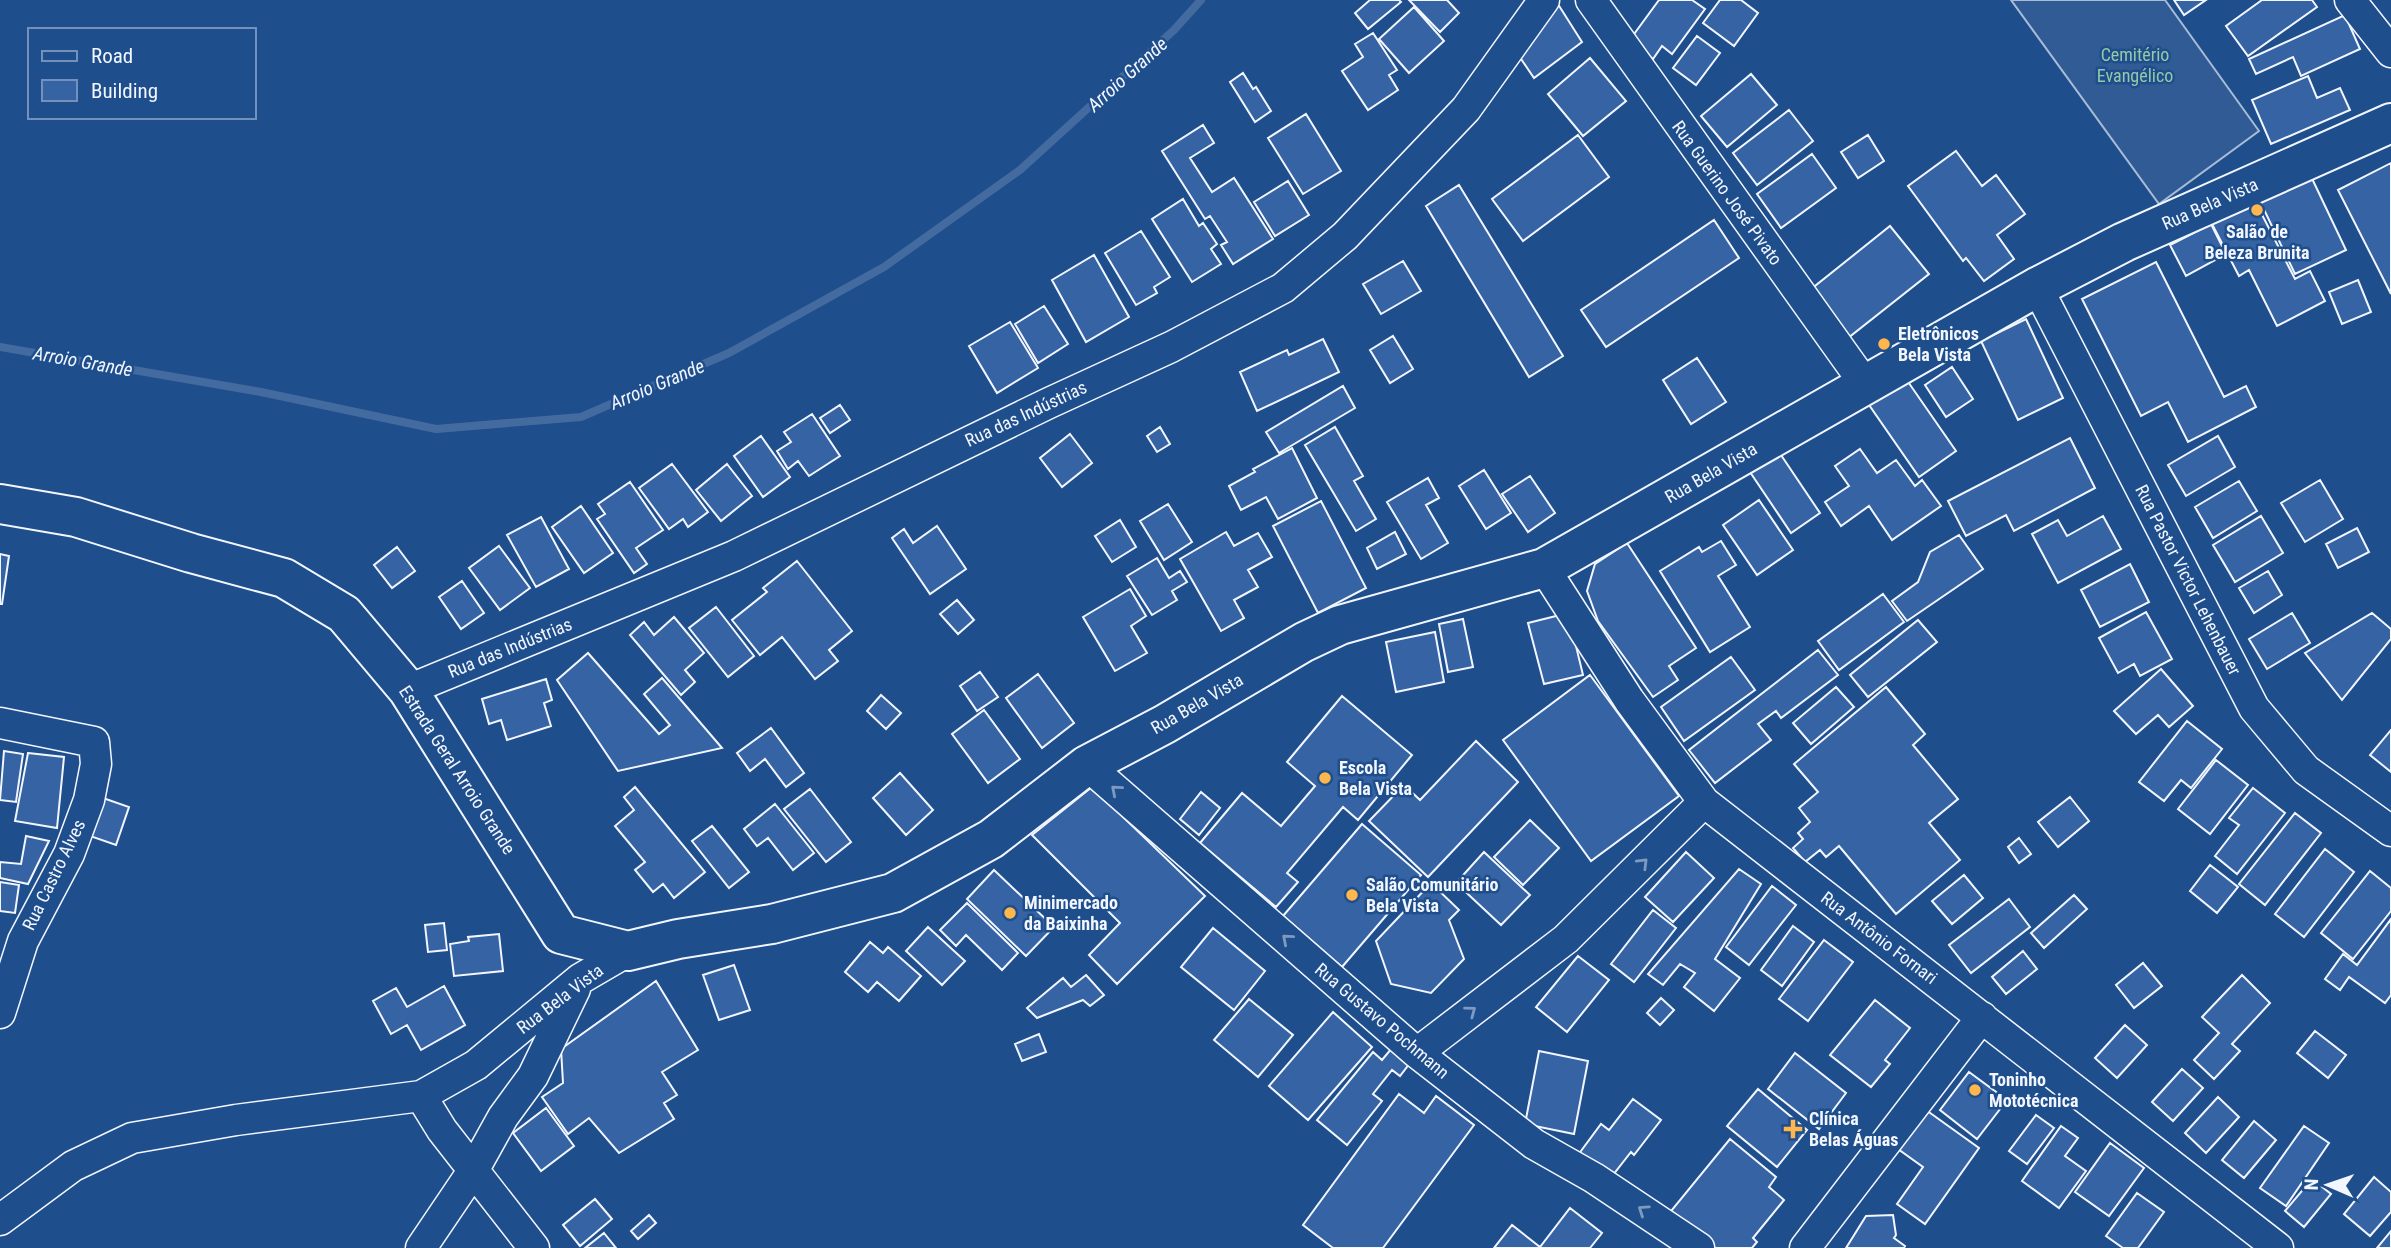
<svg xmlns="http://www.w3.org/2000/svg" width="2391" height="1248" font-family="'Roboto Condensed',sans-serif">
<rect width="100%" height="100%" fill="#1f4e8c"/>
<path fill="#305b95" stroke="#a8bbd7" stroke-width="2" d="M2011,0H2165L2259,131L2159,204Z"/>
<g fill="none" stroke-linecap="round" stroke-linejoin="round">
<path stroke="#446ba0" stroke-width="8" d="M0,347L261,392L436,429L581,417L729,353L884,267L1020,170L1174,30L1201,0"/>
</g>
<path fill="#3563a3" stroke="#f2f6ff" stroke-width="2" d="M1370,0H1399L1401,2L1368,29L1355,13Z
M1409,0H1447L1459,13L1440,32Z
M1659,0H1692L1705,9L1672,54L1662,46L1653,59L1629,41Z
M1720,0H1741L1758,13L1734,46L1703,23Z
M2174,0H2206L2184,15Z
M2262,0H2312L2317,7L2248,56L2226,26Z
M1556,1L1582,42L1534,78L1519,56Z
M1414,7L1444,41L1409,73L1379,39Z
M2345,15L2360,49L2301,76L2293,57L2256,74L2249,59Z
M1373,33L1397,70L1389,75L1398,90L1368,110L1342,71L1363,57L1355,44Z
M1697,36L1720,53L1696,85L1673,68Z
M1590,58L1626,101L1583,136L1548,94Z
M1243,73L1253,89L1256,87L1271,111L1255,122L1230,82Z
M1751,74L1777,105L1727,147L1701,116Z
M2308,76L2317,98L2340,88L2350,110L2271,144L2252,100Z
M1789,110L1813,141L1757,185L1733,153Z
M1306,114L1341,171L1303,194L1268,138Z
M1203,125L1214,143L1190,158L1212,192L1234,178L1273,239L1233,264L1221,245L1227,242L1210,216L1205,219L1162,151Z
M1578,135L1609,177L1523,241L1492,199Z
M1868,135L1884,161L1858,178L1841,152Z
M1956,151L1982,186L1996,175L2025,214L1997,235L2014,259L1984,281L1966,258L1963,261L1908,186Z
M1812,154L1836,188L1781,228L1757,194Z
M2391,163V294L2338,190Z
M2307,168L2346,250L2295,274L2256,193Z
M1288,181L1309,215L1275,236L1254,202Z
M1459,185L1563,356L1529,377L1426,206Z
M1183,199L1199,226L1203,223L1217,244L1211,249L1221,264L1192,282L1152,219Z
M2255,201L2295,279L2310,271L2325,301L2277,326L2249,270L2239,276L2212,224Z
M1714,220L1739,258L1606,347L1581,310Z
M2211,224L2226,254L2186,276L2170,245Z
M1890,226L1929,274L1848,338L1810,290Z
M1141,231L1170,277L1154,287L1157,293L1136,305L1105,253Z
M1094,255L1129,317L1086,342L1052,280Z
M1403,261L1421,291L1381,314L1363,284Z
M2156,262L2224,397L2246,386L2256,407L2188,442L2168,402L2141,416L2082,299Z
M2358,280L2371,312L2342,324L2329,292Z
M1044,306L1068,344L1038,363L1015,324Z
M2026,319L2063,398L2018,420L1981,341Z
M1010,322L1038,368L997,393L969,346Z
M1393,336L1413,369L1390,383L1370,350Z
M1323,339L1339,372L1257,411L1240,372L1287,350L1289,355Z
M1697,358L1726,402L1691,424L1663,380Z
M1952,367L1973,399L1946,417L1925,385Z
M1904,376L1956,451L1919,477L1867,402Z
M1343,386L1355,408L1279,453L1266,432Z
M840,405L850,420L830,433L820,418Z
M812,414L840,456L809,476L798,461L788,469L777,451L791,442L784,432Z
M1160,427L1170,444L1157,452L1147,436Z
M1335,427L1363,476L1354,481L1376,519L1356,531L1305,445Z
M1070,434L1092,463L1062,487L1040,458Z
M761,436L790,477L763,497L734,456Z
M2218,436L2235,467L2186,496L2168,465Z
M2070,438L2095,488L2014,531L2006,515L1966,536L1948,501Z
M1292,448L1317,498L1278,519L1266,497L1241,510L1229,486L1255,472L1253,469Z
M1860,449L1877,473L1896,460L1915,486L1922,480L1941,506L1892,540L1869,506L1841,526L1825,502L1849,486L1835,466Z
M1779,452L1820,513L1791,533L1750,472Z
M672,464L708,512L688,527L683,519L669,529L639,488Z
M727,464L752,496L721,521L696,490Z
M1484,470L1511,513L1486,529L1459,486Z
M1530,476L1555,513L1528,532L1502,494Z
M1428,478L1439,498L1426,505L1448,543L1421,559L1387,502Z
M2320,480L2343,519L2305,542L2281,503Z
M2239,481L2257,511L2213,538L2195,507Z
M630,482L663,530L636,548L647,564L634,573L597,519L605,514L598,504Z
M1759,500L1793,550L1757,575L1723,525Z
M1321,501L1366,588L1318,613L1273,526Z
M1168,504L1192,542L1164,560L1140,521Z
M581,506L613,553L584,573L552,527Z
M2103,516L2121,549L2058,583L2032,534L2058,520L2067,536Z
M2261,516L2283,553L2235,582L2213,545Z
M541,517L569,569L536,587L507,535Z
M1120,520L1136,547L1112,562L1095,536Z
M937,526L966,569L930,594L892,538L904,529L913,543Z
M2357,528L2369,552L2338,568L2326,544Z
M1226,532L1234,546L1258,533L1272,557L1248,570L1258,587L1234,600L1244,618L1221,631L1180,559Z
M1395,532L1406,554L1377,569L1367,548Z
M1959,535L1983,569L1907,621L1892,601L1918,582L1930,552Z
M1721,541L1736,565L1718,576L1750,627L1710,652L1660,571L1699,547L1702,552Z
M1627,543L1696,648L1669,666L1678,680L1653,697L1598,621L1587,591L1595,564Z
M499,546L530,588L500,610L469,568Z
M397,547L415,571L392,588L374,565Z
M0,554L9,556L2,604H0Z
M1157,558L1169,578L1180,571L1187,582L1172,591L1177,600L1152,615L1127,576Z
M797,561L852,631L829,650L838,661L815,679L782,637L760,655L732,620L767,592L763,588Z
M2130,564L2149,602L2100,627L2081,590Z
M2268,571L2282,595L2254,613L2239,588Z
M462,581L484,613L461,629L439,597Z
M1130,589L1146,616L1131,626L1147,653L1115,671L1083,617Z
M1883,594L1904,622L1839,670L1818,641Z
M957,600L974,620L958,634L940,614Z
M716,607L754,656L728,677L689,628Z
M2146,612L2172,659L2140,676L2134,664L2118,673L2099,638Z
M1568,613L1583,675L1544,684L1528,623Z
M2292,613L2310,643L2267,669L2249,639Z
M2372,613L2391,629V639L2342,700L2305,653Z
M674,617L704,653L685,670L695,682L681,695L630,635L644,622L654,635Z
M1463,619L1473,667L1448,672L1439,624Z
M1918,620L1937,642L1868,697L1850,675Z
M1435,632L1444,682L1396,692L1386,642Z
M1818,650L1838,675L1781,718L1776,711L1758,724L1771,740L1715,783L1689,750Z
M588,653L659,734L670,725L644,694L662,678L722,748L618,771L557,680Z
M1731,657L1755,690L1684,741L1661,707Z
M2161,669L2193,706L2169,727L2158,715L2136,734L2114,711Z
M980,672L998,697L977,711L960,686Z
M1038,674L1074,723L1042,748L1006,698Z
M1590,675L1679,796L1591,861L1503,740Z
M546,679L552,700L544,703L551,726L507,740L501,720L489,724L482,699Z
M1836,687L1854,707L1811,744L1793,723Z
M1886,687L1925,734L1913,745L1958,799L1929,823L1960,860L1896,914L1839,846L1826,857L1820,850L1805,862L1793,848L1803,839L1798,833L1810,822L1799,808L1818,792L1794,764Z
M881,695L901,713L886,729L867,711Z
M1342,696L1412,755L1358,820L1343,807L1287,873L1298,882L1276,907L1200,843L1242,793L1281,826L1315,786L1287,762Z
M984,710L1020,759L988,783L952,734Z
M2187,721L2222,749L2191,788L2181,780L2164,801L2139,782Z
M771,728L804,773L786,787L765,759L750,771L737,753Z
M2391,730V772L2370,755Z
M1476,741L1518,782L1428,877L1369,821L1404,785L1420,800Z
M4,751L23,754L16,802L0,800Z
M28,753L64,757L57,828L15,821Z
M2216,760L2248,785L2210,834L2178,809Z
M900,773L933,810L906,835L873,798Z
M635,787L705,872L674,898L663,884L653,892L635,870L645,862L615,826L634,810L624,797Z
M1092,787L1205,896L1117,984L1089,955L1120,923L1032,835Z
M2253,788L2285,813L2237,874L2215,856L2239,825L2229,818Z
M810,789L851,842L826,862L784,809Z
M1201,792L1220,808L1199,835L1180,819Z
M2070,797L2089,821L2058,847L2038,822Z
M103,798L129,807L116,845L90,836Z
M775,804L814,853L793,870L768,838L757,846L744,829Z
M2295,813L2321,833L2265,905L2239,884Z
M1530,820L1559,848L1523,885L1494,857Z
M1362,824L1421,875L1342,967L1283,916Z
M712,826L749,872L729,888L692,841Z
M26,836L49,841L28,884L0,878V862L21,864Z
M2019,838L2031,854L2019,863L2008,847Z
M2325,849L2354,872L2304,937L2275,914Z
M1484,852L1530,895L1501,925L1456,883Z
M1686,852L1714,878L1673,922L1645,897Z
M2210,865L2238,887L2217,913L2190,891Z
M1739,869L1761,884L1715,959L1740,978L1714,1011L1684,987L1695,973L1680,964L1663,985L1648,974Z
M994,870L1054,927L1026,956L967,899Z
M2370,871L2391,888V911L2353,959L2321,933Z
M1964,875L1983,898L1952,924L1932,901Z
M0,882L19,885L15,913L0,911Z
M1431,883L1459,910L1449,920L1464,959L1431,993L1391,984L1376,941Z
M1772,886L1796,905L1749,965L1726,947Z
M2074,895L2087,909L2044,948L2031,933Z
M2009,899L2030,927L1971,973L1949,945Z
M967,903L1018,953L1002,970L966,935L956,946L940,930Z
M1653,910L1676,928L1634,982L1611,964Z
M2391,919V995L2385,1003L2349,977L2340,990L2325,979L2343,954L2357,965Z
M444,923L447,950L428,952L425,925Z
M1793,926L1814,942L1782,986L1761,970Z
M928,927L965,961L942,985L906,951Z
M1213,928L1265,971L1234,1010L1181,967Z
M499,934L503,971L454,976L450,944L469,941L468,937Z
M1824,940L1853,962L1808,1021L1779,999Z
M870,942L883,953L888,947L921,976L899,1001L877,982L868,992L845,972Z
M2023,951L2037,969L2006,994L1992,977Z
M1578,956L1609,980L1567,1032L1536,1007Z
M2143,963L2162,986L2134,1008L2116,985Z
M734,965L750,1010L719,1020L703,975Z
M1086,975L1104,995L1090,1006L1083,1000L1037,1018L1027,1008L1063,978L1071,987Z
M2242,975L2270,1003L2232,1044L2240,1051L2214,1079L2194,1060L2219,1033L2202,1017Z
M656,981L698,1050L662,1072L677,1095L664,1103L674,1119L619,1153L589,1118L568,1134L542,1097L563,1083L561,1049Z
M444,986L465,1025L421,1050L407,1025L391,1034L373,1001L396,988L407,1007Z
M1661,998L1674,1010L1660,1025L1647,1013Z
M1249,999L1293,1035L1258,1077L1214,1040Z
M1875,1000L1910,1028L1885,1060L1890,1064L1871,1087L1830,1055Z
M1333,1012L1372,1047L1308,1120L1269,1086Z
M2125,1025L2147,1045L2117,1078L2095,1058Z
M2315,1031L2346,1055L2328,1078L2297,1053Z
M1039,1034L1046,1052L1022,1061L1015,1044Z
M1392,1048L1410,1063L1400,1076L1392,1070L1373,1094L1382,1101L1347,1145L1317,1120L1373,1052L1382,1060Z
M1539,1051L1588,1061L1574,1134L1525,1124Z
M1795,1053L1846,1093L1819,1129L1768,1089Z
M2182,1069L2203,1088L2173,1121L2152,1102Z
M1969,1072L2007,1100L1977,1139L1940,1110Z
M1758,1089L1807,1130L1777,1167L1727,1126Z
M1399,1094L1424,1113L1436,1096L1474,1125L1383,1248H1333L1303,1225Z
M2218,1097L2239,1117L2206,1153L2185,1133Z
M1633,1099L1661,1120L1634,1155L1631,1152L1609,1180L1578,1155L1601,1124L1609,1130Z
M546,1108L574,1146L541,1171L513,1133Z
M1926,1110L1979,1148L1925,1224L1897,1204L1923,1167L1898,1149Z
M2036,1115L2054,1128L2027,1164L2009,1151Z
M2254,1121L2276,1140L2244,1178L2222,1160Z
M2061,1126L2078,1138L2065,1156L2086,1171L2059,1208L2022,1181Z
M2304,1126L2329,1143L2286,1206L2260,1188Z
M1730,1139L1776,1177L1769,1187L1784,1200L1753,1238L1757,1242L1752,1248H1715L1671,1211Z
M2110,1143L2144,1168L2109,1216L2075,1192Z
M2374,1177L2391,1192V1212L2370,1236L2344,1214Z
M2312,1179L2331,1194L2304,1227L2285,1211Z
M2137,1193L2164,1212L2138,1248H2123L2106,1236Z
M595,1199L612,1219L580,1246L563,1225Z
M1570,1208L1602,1233L1590,1248H1494L1512,1225L1540,1247Z
M649,1215L656,1223L638,1239L631,1231Z
M1893,1215L1896,1235L1894,1238L1905,1246L1904,1248H1846L1866,1216Z
M2391,1231V1248H2377Z
M604,1233L616,1248H585Z"/>
<g fill="none" stroke-linecap="round" stroke-linejoin="round">
<defs>
<path id="minor" d="M1591,0L1865,384
M2350,0L2391,52
M2037,287L2254,708L2306,770L2391,831
M1544,568L1629,700L1704,802L2278,1248
M408,690L734,556L1049,403L1171,347L1283,288L1345,236L1466,109L1544,0
M0,723L94,742L96,764L89,800L69,854L23,941L0,1013
M1087,765L1417,1053L1534,1144L1594,1178L1699,1248
M1417,1053L1566,939L1704,802
M421,1096L442,1130L534,1248
M0,1220L73,1166L132,1138L236,1120L421,1096L476,1065L580,979L628,951
M421,1248L473,1171L503,1117L533,1076L575,989
M1805,1248L1982,1017"/>
<path id="major" d="M0,504L76,517L191,553L284,578L344,614L408,690L561,934L628,951L678,939L772,924L893,893L991,839L1087,765L1165,724L1304,642L1340,625L1544,568L2037,287L2124,242L2391,123"/>
</defs>
<use href="#minor" stroke="#f2f6ff" stroke-width="33"/>
<use href="#major" stroke="#f2f6ff" stroke-width="42"/>
<use href="#minor" stroke="#1f4e8c" stroke-width="30"/>
<use href="#major" stroke="#1f4e8c" stroke-width="38"/>
</g>
<defs><path id="oneway-chevron" d="M-2-3.5L2.5 0L-2 3.5" fill="none" stroke-width="1.6" stroke-linecap="round" stroke-linejoin="round" transform="scale(1.75)"/></defs>
<g stroke="#7e9ac0">
<use href="#oneway-chevron" transform="translate(1116 790) rotate(-139)"/>
<use href="#oneway-chevron" transform="translate(1643 863) rotate(-45)"/>
<use href="#oneway-chevron" transform="translate(1287 939) rotate(-139)"/>
<use href="#oneway-chevron" transform="translate(1471 1011) rotate(-37)"/>
<use href="#oneway-chevron" transform="translate(1643 1210) rotate(-146)"/>
</g>
<g fill="#ffb74d" stroke="#1f4e8c" stroke-width="2.5">
<circle cx="2257" cy="210" r="7"/>
<circle cx="1884" cy="344" r="7"/>
<circle cx="1325" cy="778" r="7"/>
<circle cx="1352" cy="895" r="7"/>
<circle cx="1010" cy="913" r="7"/>
<circle cx="1975" cy="1090" r="7"/>
<path d="M1789.5 1118.5h7v7h7v7h-7v7h-7v-7h-7v-7h7z"/>
</g>
<g text-anchor="middle" stroke-width="5" stroke-linejoin="round" paint-order="stroke">
<g font-size="18" fill="#97c8a6" stroke="#1f4e8c">
<text x="2135" y="61">Cemitério<tspan x="2135" dy="21">Evangélico</tspan></text>
</g>
<g font-size="18" fill="#f2f6ff" stroke="#1f4e8c">
<text transform="translate(1727 193) rotate(54)" y="6">Rua Guerino José Pivato</text>
<text transform="translate(2210 204) rotate(-24)" y="6">Rua Bela Vista</text>
<text transform="translate(1026 414) rotate(-25)" y="6">Rua das Indústrias</text>
<text transform="translate(1711 473) rotate(-30)" y="6">Rua Bela Vista</text>
<text transform="translate(2188 580) rotate(63)" y="6">Rua Pastor Victor Lehenbauer</text>
<text transform="translate(510 648) rotate(-22)" y="6">Rua das Indústrias</text>
<text transform="translate(1197 704) rotate(-30)" y="6">Rua Bela Vista</text>
<text transform="translate(457 770) rotate(57)" y="6">Estrada Geral Arroio Grande</text>
<text transform="translate(54 875) rotate(-64)" y="6">Rua Castro Alves</text>
<text transform="translate(1879 938) rotate(37)" y="6">Rua Antônio Fornari</text>
<text transform="translate(560 999) rotate(-37)" y="6">Rua Bela Vista</text>
<text transform="translate(1382 1021) rotate(40)" y="6">Rua Gustavo Pochmann</text>
</g>
<g font-size="18" font-weight="bold" fill="#f2f6ff" stroke="#1f4e8c" text-anchor="start">
<text x="2257" y="238" text-anchor="middle">Salão de<tspan x="2257" dy="21">Beleza Brunita</tspan></text>
<text x="1898" y="340">Eletrônicos<tspan x="1898" dy="21">Bela Vista</tspan></text>
<text x="1339" y="774">Escola<tspan x="1339" dy="21">Bela Vista</tspan></text>
<text x="1366" y="891">Salão Comunitário<tspan x="1366" dy="21">Bela Vista</tspan></text>
<text x="1024" y="909">Minimercado<tspan x="1024" dy="21">da Baixinha</tspan></text>
<text x="1989" y="1086">Toninho<tspan x="1989" dy="21">Mototécnica</tspan></text>
<text x="1809" y="1125">Clínica<tspan x="1809" dy="21">Belas Águas</tspan></text>
</g>
<g font-size="19" font-style="italic" fill="#f2f6ff" stroke="#1f4e8c">
<text transform="translate(1127 74) rotate(-42)" y="7">Arroio Grande</text>
<text transform="translate(83 361) rotate(10)" y="7">Arroio Grande</text>
<text transform="translate(657 384) rotate(-23)" y="7">Arroio Grande</text>
</g>
</g>
<rect x="28" y="28" width="228" height="91" fill="#1f4e8c" stroke="#7391ba" stroke-width="2"/>
<rect x="42" y="51" width="35" height="10" fill="#1f4e8c" stroke="#7391ba" stroke-width="2"/>
<text x="91" y="63" font-size="21" fill="#f2f6ff">Road</text>
<rect x="42" y="80" width="35" height="21" fill="#3563a3" stroke="#7391ba" stroke-width="2"/>
<text x="91" y="98" font-size="21" fill="#f2f6ff">Building</text>
<g transform="translate(2328 1185) rotate(272)" stroke="#1f4e8c" stroke-width="5" paint-order="stroke">
<path d="M0-5L12 26L0 18L-12 26Z" fill="#f2f6ff"/>
<text y="-10" font-size="19" font-weight="bold" text-anchor="middle" fill="#f2f6ff">N</text>
</g>
</svg>
